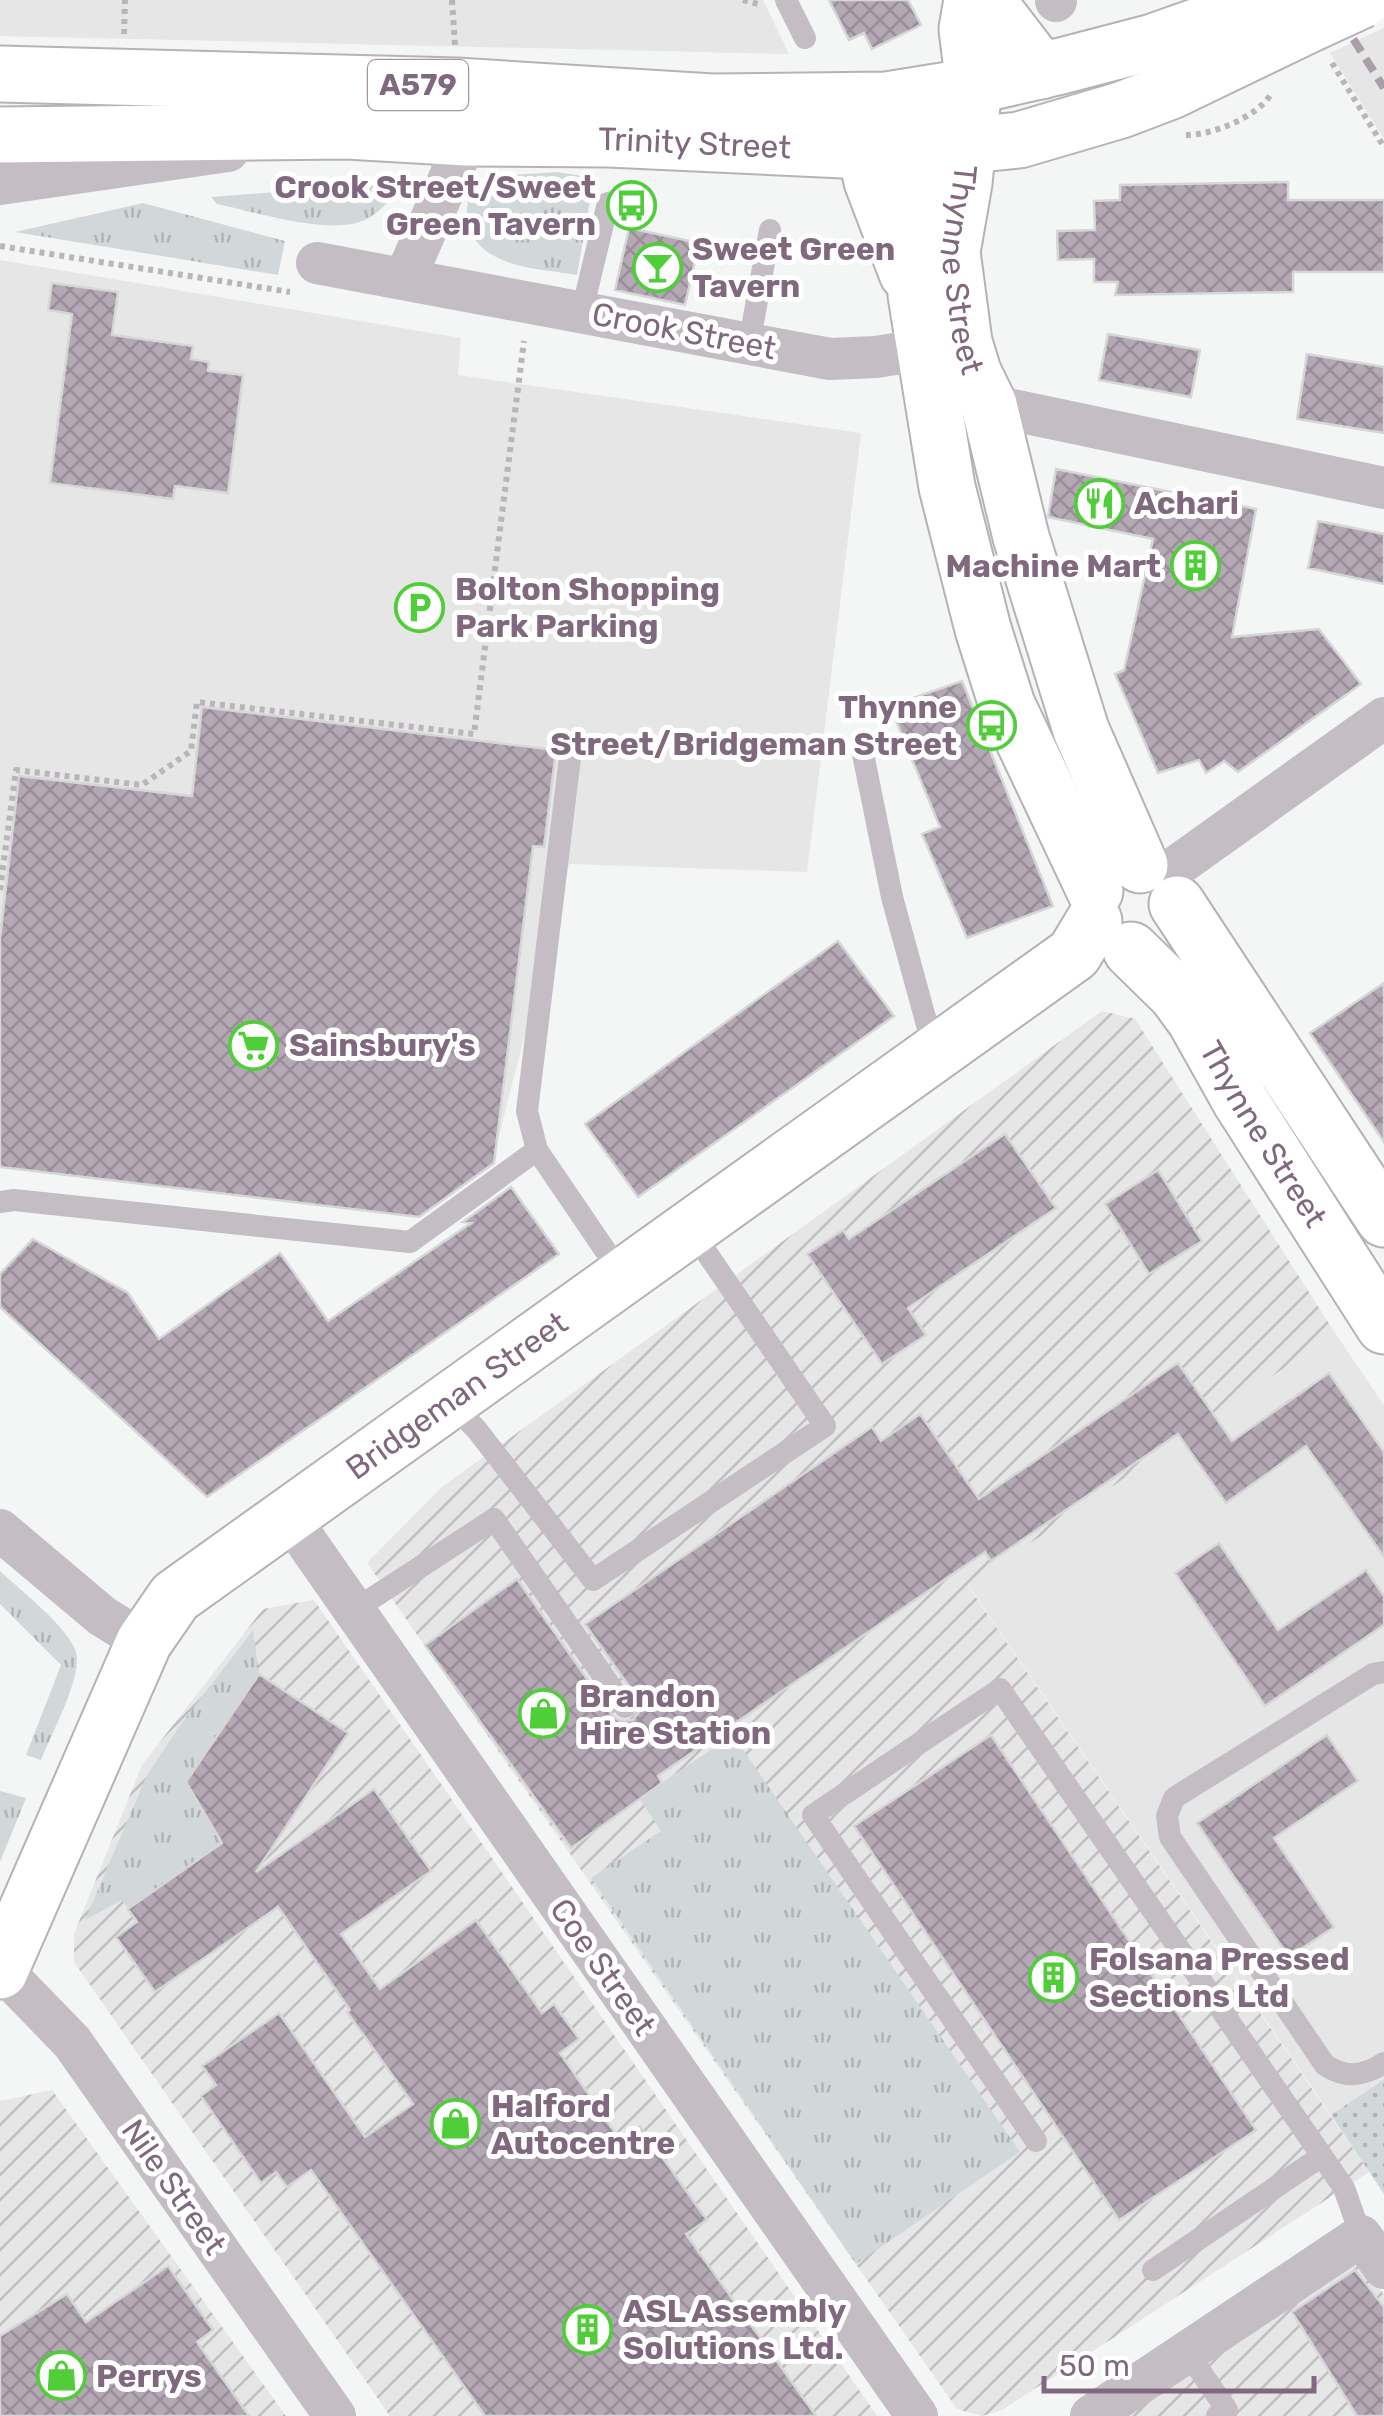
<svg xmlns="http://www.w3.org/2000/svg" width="1384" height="2416" font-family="Rubik,sans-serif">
<defs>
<pattern id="industrial-furrows" width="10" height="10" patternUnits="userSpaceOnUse" patternTransform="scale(2.5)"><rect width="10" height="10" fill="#e6e6e6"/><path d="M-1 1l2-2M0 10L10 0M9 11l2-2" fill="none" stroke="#c0bec0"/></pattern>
<pattern id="grass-tufts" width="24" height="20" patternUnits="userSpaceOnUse" patternTransform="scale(2.5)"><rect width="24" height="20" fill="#d2d8da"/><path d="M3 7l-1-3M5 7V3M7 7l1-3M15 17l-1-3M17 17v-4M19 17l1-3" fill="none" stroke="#b0b3b6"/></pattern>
<pattern id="park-dots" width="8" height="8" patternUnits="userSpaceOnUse" patternTransform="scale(2.5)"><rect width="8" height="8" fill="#d2d8da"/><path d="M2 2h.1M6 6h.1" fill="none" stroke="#b0b3b6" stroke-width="1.8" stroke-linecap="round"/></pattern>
<pattern id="building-cross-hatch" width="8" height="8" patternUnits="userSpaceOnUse" patternTransform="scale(2.5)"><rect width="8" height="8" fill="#b4a8b4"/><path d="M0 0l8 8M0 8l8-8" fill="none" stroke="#988d98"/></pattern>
</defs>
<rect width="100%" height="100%" fill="#f3f6f5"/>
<path fill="#e6e6e6" d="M0,0H763L789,54L0,36Z
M1384,28V139L1330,53Z
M0,260L461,338L458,375L861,433L807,872L569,864L495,1151L0,1167Z
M1335,1333L1384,1405V2079L1331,2115L968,1585Z"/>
<path fill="url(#industrial-furrows)" d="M1102,1011L1135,1019L1335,1333L968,1586L1369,2172L1002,2410L982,2416L957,2409L367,1563L442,1487Z
M314,1600L877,2416H390L74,1962V1934L142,1765L263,1609Z
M52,2090L286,2416H0V2101Z
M1358,2252L1384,2295V2416H1120Z"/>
<path fill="url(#grass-tufts)" d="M557,172L594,178L577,275C539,268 483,269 468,226C465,218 468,204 468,195L496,176Z
M397,183L402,189C391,198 378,214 365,220C329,236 256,212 217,204L211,197Z
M143,203L285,241L278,275L15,232Z
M0,1571C19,1589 76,1633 77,1657C78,1686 52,1732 41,1760L26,1755L61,1665L0,1604Z
M253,1630L259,1674L186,1782L223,1843L128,1909L122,1900L85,1920L147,1775L181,1724Z
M733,1735L1020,2152L856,2264L591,1878L661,1831L639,1798Z
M0,1791L26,1798L0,1862Z"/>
<path fill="url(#park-dots)" d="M1384,2079V2194L1331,2115Z"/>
<path fill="url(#building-cross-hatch)" stroke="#d5d7d6" stroke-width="2.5" d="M829,0H908L921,25L872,49L864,33L849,40Z
M1288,182V200H1384V272H1293V292L1115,295L1118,282H1094V259L1058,260L1057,231L1095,230L1094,201L1120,200V185Z
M629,228L699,243L685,305L615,290Z
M52,283L118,292L112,335L193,346L191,359L209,362L208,371L243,375L228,493L175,486L173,499L50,483L72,314L48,310Z
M1108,334L1200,350L1191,397L1099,380Z
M1307,354L1384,367V433L1297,419Z
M1056,469L1256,509L1232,637L1319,629L1361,684L1238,772L1224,761L1206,773L1199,760L1158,773L1115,674L1124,670L1153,539L1048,517Z
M1318,521L1384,534V584L1308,568Z
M962,681L1053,906L967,938L922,834L940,827L890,706Z
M202,707L556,750L544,847L533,846L494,1163L419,1217L0,1167V938L19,776L192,796Z
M838,941L894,1016L638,1197L585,1124Z
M1384,983V1142L1310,1033Z
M1005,1134L1056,1208L908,1308L926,1335L882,1364L807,1254L843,1230L849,1239Z
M1158,1170L1202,1241L1149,1274L1105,1204Z
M511,1187L559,1254L207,1497L0,1307V1274L33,1239L128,1293L159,1339L280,1253L328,1321L471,1223L463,1222Z
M1178,1363L1232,1441L1329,1373L1384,1452V1557L1306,1446L1226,1503L1178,1434L991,1561L985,1552L658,1776L662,1783L571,1848L425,1645L517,1579L613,1716L620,1721L633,1720L639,1712L638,1699L585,1624L872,1427L881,1441L920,1414L979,1499Z
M1219,1543L1278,1630L1366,1570L1384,1596V1625L1265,1706L1175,1573Z
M259,1674L348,1733L256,1872L374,1789L431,1871L341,1934L380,1989L476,1920L542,2013L554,2004L579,2039L560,2053L620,2140L640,2126L707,2220L686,2234L816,2416H485L311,2170L287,2187L276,2172L261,2183L201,2096L216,2085L202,2066L279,2013L365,2137L413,2104L347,2012L350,2010L278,1907L155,1992L116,1937L137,1922L128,1909L222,1843L186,1782Z
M991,1735L1256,2130L1119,2220L854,1826Z
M1327,1735L1358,1781L1274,1838L1334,1927L1289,1957L1197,1823Z
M168,2266L213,2330L197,2342L249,2416H0V2336L67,2294L86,2322Z
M1355,2270L1384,2307V2416H1357L1292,2312Z"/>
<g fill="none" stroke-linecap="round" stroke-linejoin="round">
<defs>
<g id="secondary">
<path id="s1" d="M972,0L967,29L974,86L964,183L952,252L964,342L973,372L989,405L1021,537L1081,730L1140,865"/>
<path d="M974,3L1001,19L1041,71"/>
<path d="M943,108L927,128L921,150V243L916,295L947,487L983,629L1007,705L1095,891"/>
<path d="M865,151L872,181L907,273"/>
<path d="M1177,904L1384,1219"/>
<path id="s2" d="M1131,950L1176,994L1195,1020L1241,1102L1384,1326"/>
<path id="s3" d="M0,1971L144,1642L175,1597L1074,954L1094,921"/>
</g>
<g id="primary">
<path d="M0,74L457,86L712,102L887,100L974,86L1061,66L1153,42L1272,0"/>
<path id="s4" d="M0,135L347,131L467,138L609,139L865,151L921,150L1019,140L1121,110L1171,91L1310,24"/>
</g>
</defs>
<use href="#secondary" stroke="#b8b0b8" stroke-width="59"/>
<use href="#primary" stroke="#b8b1b8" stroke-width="59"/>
<path stroke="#bab5ba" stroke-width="6" stroke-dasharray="5 5" stroke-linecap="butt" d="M452,0L455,45
M743,0L762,5
M124,34L125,0
M1332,63L1384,147
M1186,135C1213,135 1257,117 1271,94
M0,246L290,292
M0,890L16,770L142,785L191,751L197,702L474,734L524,341"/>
<path stroke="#c4bdc3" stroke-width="22" d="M786,0L805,38
M582,311L608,203
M749,344L770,230
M572,741L527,1111L537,1150L624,1278
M862,749L892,897L935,1054
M0,1202L14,1200L410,1242L537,1150
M450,1402L477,1430L593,1580L825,1426L691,1230
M354,1610L494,1519L625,1707
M1384,1672L1373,1674L1174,1798L1167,1816L1170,1837L1325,2065C1346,2079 1364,2076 1384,2063
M1036,2141L813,1815L1000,1689L1344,2188L1361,2236
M1153,2270L1322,2156
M1187,2352L1227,2410L1217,2416"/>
<path stroke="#c4bdc3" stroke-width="42" d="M1056,0V1
M0,184L228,151
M317,263L830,359L876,357L951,345
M405,278L467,138
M989,405L1384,488
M1163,876L1384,718
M289,1517L917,2416
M0,1530L102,1616L144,1642
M1,1969L72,2042L335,2416
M1091,2416L1361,2236L1384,2268"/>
<use href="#secondary" stroke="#fff" stroke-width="55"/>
<use href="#primary" stroke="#fff" stroke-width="55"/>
<path stroke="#a99fa9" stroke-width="8" stroke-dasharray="15 8" stroke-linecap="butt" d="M1329,0L1384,88"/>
<defs>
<path id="primary-bridge" d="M1310,24L1362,0"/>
</defs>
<use href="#primary-bridge" stroke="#b8b1b8" stroke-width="59" stroke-linecap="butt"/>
<use href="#primary-bridge" stroke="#fff" stroke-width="55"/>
</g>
<defs>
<symbol id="bus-ring" viewBox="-11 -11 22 22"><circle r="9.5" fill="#fff" stroke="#50ce3a" stroke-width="1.5"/><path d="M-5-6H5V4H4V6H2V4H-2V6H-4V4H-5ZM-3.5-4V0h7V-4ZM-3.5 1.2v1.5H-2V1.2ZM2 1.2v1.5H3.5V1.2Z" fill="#50ce3a"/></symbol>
<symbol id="bar-ring" viewBox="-11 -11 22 22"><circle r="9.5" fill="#fff" stroke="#50ce3a" stroke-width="1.5"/><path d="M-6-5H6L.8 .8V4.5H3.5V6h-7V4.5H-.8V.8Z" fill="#50ce3a"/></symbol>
<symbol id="restaurant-ring" viewBox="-11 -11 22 22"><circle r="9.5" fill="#fff" stroke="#50ce3a" stroke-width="1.5"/><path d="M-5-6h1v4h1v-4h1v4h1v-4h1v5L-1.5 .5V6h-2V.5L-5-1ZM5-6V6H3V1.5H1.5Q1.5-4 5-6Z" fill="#50ce3a"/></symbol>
<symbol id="building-ring" viewBox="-11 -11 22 22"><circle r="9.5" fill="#fff" stroke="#50ce3a" stroke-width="1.5"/><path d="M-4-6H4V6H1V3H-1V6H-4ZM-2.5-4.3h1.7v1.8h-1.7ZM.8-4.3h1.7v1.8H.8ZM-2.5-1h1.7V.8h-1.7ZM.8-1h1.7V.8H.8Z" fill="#50ce3a"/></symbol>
<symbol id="parking-ring" viewBox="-11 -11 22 22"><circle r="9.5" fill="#fff" stroke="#50ce3a" stroke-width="1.5"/><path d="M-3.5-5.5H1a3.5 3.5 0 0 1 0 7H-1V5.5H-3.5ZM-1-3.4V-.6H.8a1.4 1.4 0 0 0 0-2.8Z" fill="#50ce3a"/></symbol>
<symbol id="supermarket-ring" viewBox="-11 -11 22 22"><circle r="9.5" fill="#fff" stroke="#50ce3a" stroke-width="1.5"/><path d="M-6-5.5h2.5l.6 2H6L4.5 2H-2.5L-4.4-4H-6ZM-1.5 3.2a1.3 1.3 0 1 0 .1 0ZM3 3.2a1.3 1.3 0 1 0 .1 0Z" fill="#50ce3a"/></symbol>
<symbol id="shop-ring" viewBox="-11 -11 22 22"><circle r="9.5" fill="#fff" stroke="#50ce3a" stroke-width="1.5"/><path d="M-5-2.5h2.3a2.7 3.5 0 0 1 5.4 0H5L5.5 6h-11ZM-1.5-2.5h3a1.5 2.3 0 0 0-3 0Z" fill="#50ce3a"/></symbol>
</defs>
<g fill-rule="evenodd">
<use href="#bus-ring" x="604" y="178" width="55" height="55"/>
<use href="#bar-ring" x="630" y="240" width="55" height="55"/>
<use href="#restaurant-ring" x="1072" y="476" width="55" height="55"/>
<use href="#building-ring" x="1168" y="538" width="55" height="55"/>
<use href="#parking-ring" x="392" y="580" width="55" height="55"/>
<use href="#bus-ring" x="964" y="698" width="55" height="55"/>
<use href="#supermarket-ring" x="226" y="1018" width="55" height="55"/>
<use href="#shop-ring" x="516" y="1686" width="55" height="55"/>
<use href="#building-ring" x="1026" y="1950" width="55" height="55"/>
<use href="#shop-ring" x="428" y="2096" width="55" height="55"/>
<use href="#building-ring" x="560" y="2302" width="55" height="55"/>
<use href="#shop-ring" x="34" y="2348" width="55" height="55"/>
</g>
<g text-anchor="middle" stroke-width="10" stroke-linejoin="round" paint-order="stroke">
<rect fill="#fff" stroke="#a695a5" stroke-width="2.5" x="368" y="60" width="100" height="50" rx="8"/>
<g font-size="30" font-weight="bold" fill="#80687f">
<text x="418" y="95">A579</text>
</g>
<g font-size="32" fill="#80687f" stroke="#fff">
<text dy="11" stroke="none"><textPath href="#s4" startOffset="695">Trinity Street</textPath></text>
<text dy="11" stroke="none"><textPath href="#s1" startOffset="272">Thynne Street</textPath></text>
<text transform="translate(684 331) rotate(11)" y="11">Crook Street</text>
<text dy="11" stroke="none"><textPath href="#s2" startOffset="228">Thynne Street</textPath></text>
<text dy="11" stroke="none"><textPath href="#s3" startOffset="760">Bridgeman Street</textPath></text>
<text transform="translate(603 1967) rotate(55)" y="11">Coe Street</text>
<text transform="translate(174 2187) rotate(55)" y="11">Nile Street</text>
</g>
<g font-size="32" font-weight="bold" fill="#80687f" stroke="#fff" text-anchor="start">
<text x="596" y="198" text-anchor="end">Crook Street/Sweet<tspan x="596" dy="37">Green Tavern</tspan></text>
<text x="692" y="260">Sweet Green<tspan x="692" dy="37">Tavern</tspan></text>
<text x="1134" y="514">Achari</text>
<text x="1161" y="577" text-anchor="end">Machine Mart</text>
<text x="455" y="600">Bolton Shopping<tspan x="455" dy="37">Park Parking</tspan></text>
<text x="957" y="718" text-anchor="end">Thynne<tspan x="957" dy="37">Street/Bridgeman Street</tspan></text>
<text x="289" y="1056">Sainsbury's</text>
<text x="579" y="1707">Brandon<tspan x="579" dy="37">Hire Station</tspan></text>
<text x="1089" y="1970">Folsana Pressed<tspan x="1089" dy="37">Sections Ltd</tspan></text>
<text x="491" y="2117">Halford<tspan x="491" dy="37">Autocentre</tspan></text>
<text x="623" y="2322">ASL Assembly<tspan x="623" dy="37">Solutions Ltd.</tspan></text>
<text x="96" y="2387">Perrys</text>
</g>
</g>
<path d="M1044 2376v15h270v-15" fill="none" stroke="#80687f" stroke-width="5"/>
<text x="1059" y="2376" font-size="30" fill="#80687f" stroke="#ffffff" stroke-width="8" paint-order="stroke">50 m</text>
</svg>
